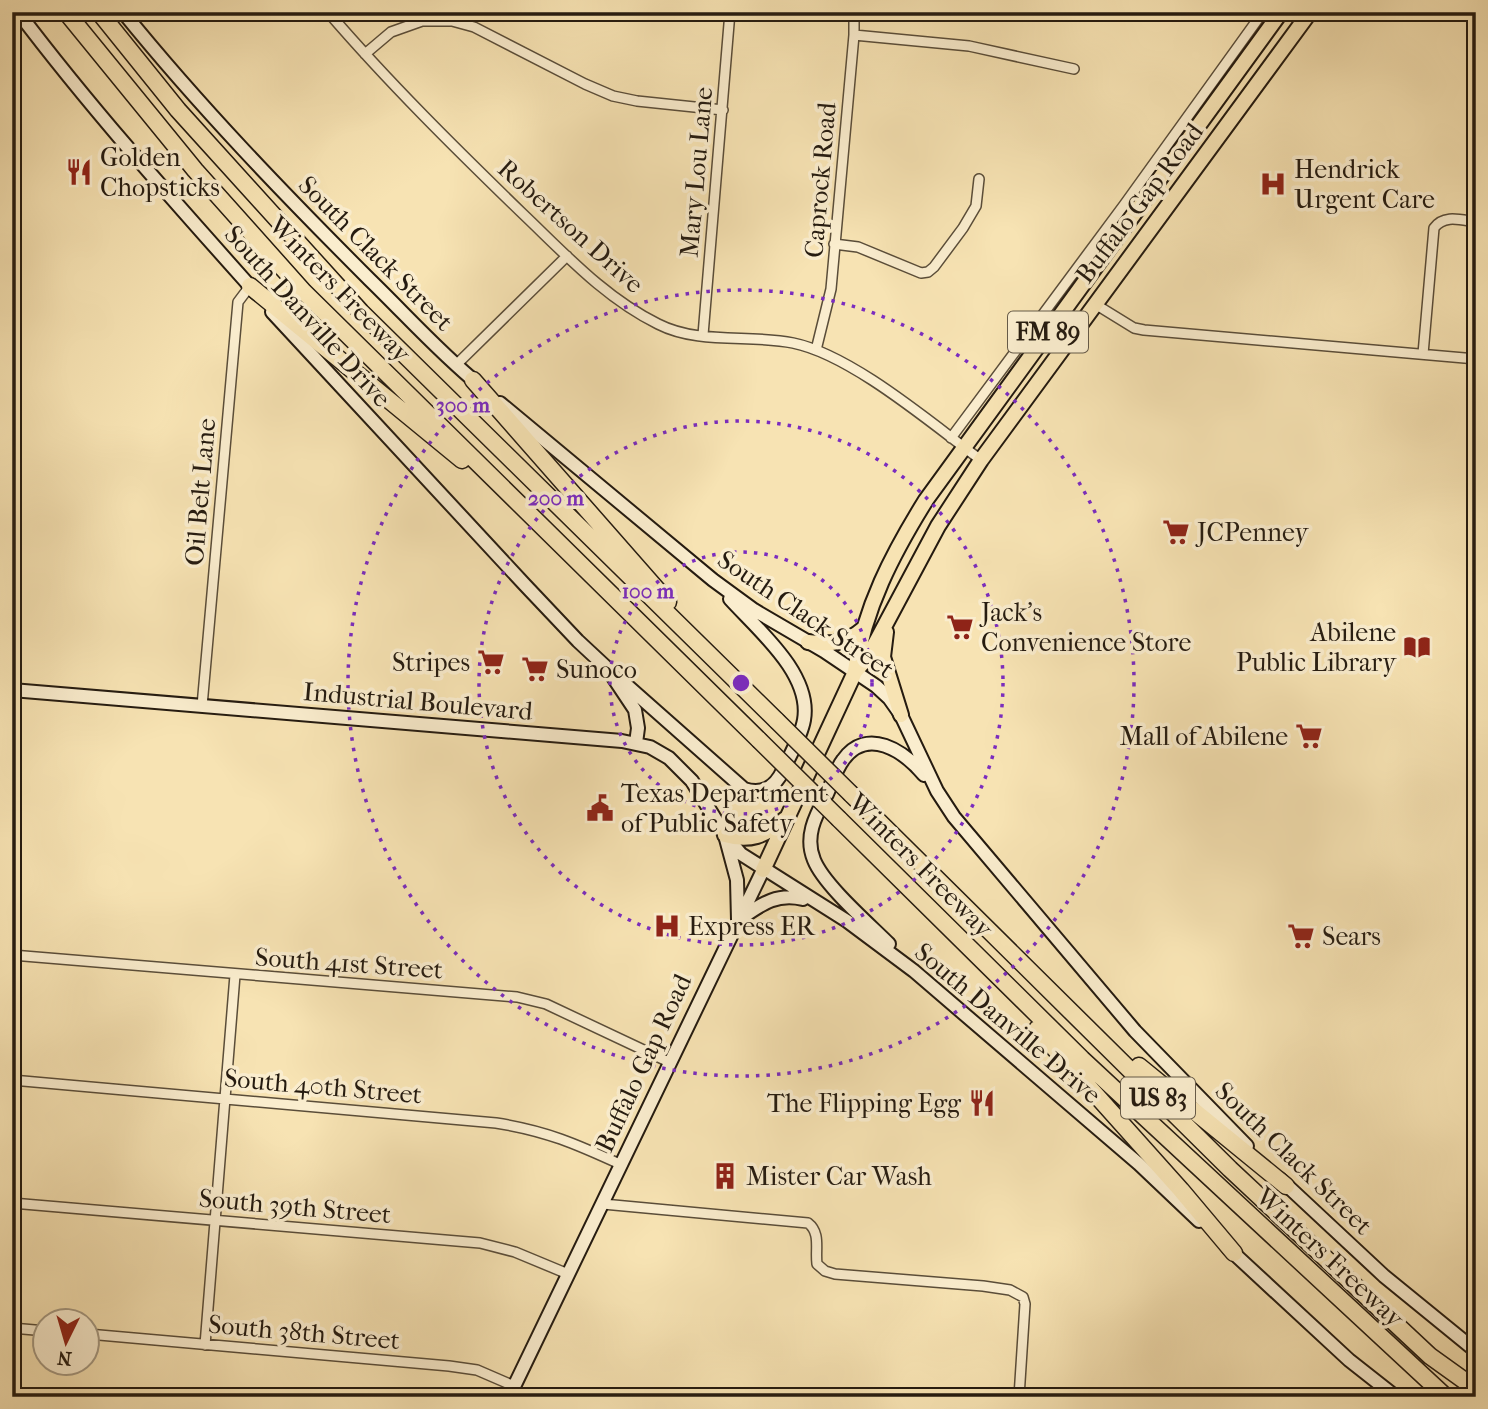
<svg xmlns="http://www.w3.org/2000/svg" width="1488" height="1409" font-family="'IM FELL French Canon',serif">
<rect width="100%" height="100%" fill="#f7e3b3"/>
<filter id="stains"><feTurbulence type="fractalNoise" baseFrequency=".00286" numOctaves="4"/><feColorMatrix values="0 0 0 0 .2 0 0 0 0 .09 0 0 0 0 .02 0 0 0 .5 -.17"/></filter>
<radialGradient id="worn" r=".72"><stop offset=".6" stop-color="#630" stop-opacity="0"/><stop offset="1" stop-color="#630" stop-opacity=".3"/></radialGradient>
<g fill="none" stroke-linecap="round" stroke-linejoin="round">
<defs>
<path id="street" d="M328,12C389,83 456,149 523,214C565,254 605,298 658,324C699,345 750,334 793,343C852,355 932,424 981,460
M854,35L969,46L1074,69
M365,54L391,32L422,21H452L474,27L585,84L613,96L637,101L723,110
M834,244L858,247L921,273L928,272L934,267L963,228L976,206L979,179
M1095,304L1134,328L1144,330L1476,359
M703,335L730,12
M816,350L831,289L854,35V12
M1423,354L1434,228C1444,214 1461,220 1476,222
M456,365L567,256
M951,438L1124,205L1263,12
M202,706L238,302L250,286
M12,955L517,997L546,1004L669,1062
M12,1080L496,1123C547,1131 576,1144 622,1165
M12,1203L480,1243L515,1252L568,1274
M603,1204L808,1223C821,1233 815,1249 817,1264L825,1271L835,1274L983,1286L1010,1290L1023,1297L1025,1304L1019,1397
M12,1328L46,1331
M88,1334L449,1366L477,1370L514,1386
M205,1345L235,975"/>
<path id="secondary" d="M18,12C92,110 174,201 256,293
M123,12C200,107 284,194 370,280C406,315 440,353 478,384
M272,312L525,585L578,641L607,668L635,710L638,728L636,743
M500,403L713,580L754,610L824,651L876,686L889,698L901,715L937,791L954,817L1135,1031L1247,1146
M623,682L744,789C762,795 775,788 783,770C790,755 801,737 804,720C812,674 758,630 730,599
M12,690L622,741L650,747L669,758L692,781L725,835L741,854L847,921L914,971L1139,1164L1199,1221
M726,839L737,880L738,920
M743,917C763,903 778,893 803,899
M889,944C868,923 824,885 814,860C804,836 816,815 827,794C832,783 836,769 843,760C867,726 904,751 924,775
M1280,1179L1384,1276L1476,1351
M1228,1248L1349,1360L1396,1397
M509,1397L763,870"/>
<path id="primary" d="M886,632L883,657L901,715
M808,642C830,645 846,644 863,629
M855,671C864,608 893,553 926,500L1281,12
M725,835C750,842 765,836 785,819
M763,870L855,672L868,657L938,526L981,460L1310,12"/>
<path id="highway" d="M66,12L195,170L304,292L759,740
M99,12L178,110L361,312L777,721
M250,286L462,460
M473,380L668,602
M851,794L1230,1169L1430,1356L1476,1389
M839,819L1082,1059L1446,1397
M1037,1029L1181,1190L1234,1253
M1139,1066L1286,1186"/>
</defs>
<use href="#street" stroke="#5a4d39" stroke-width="12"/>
<use href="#secondary" stroke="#251b10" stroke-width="16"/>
<use href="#primary" stroke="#251b10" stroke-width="18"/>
<use href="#highway" stroke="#251b10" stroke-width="19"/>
<use href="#street" stroke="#faedce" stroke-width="9"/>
<use href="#secondary" stroke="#faedce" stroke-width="12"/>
<use href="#primary" stroke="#f7e3b3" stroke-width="14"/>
<use href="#highway" stroke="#f7e3b3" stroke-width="16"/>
<defs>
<path id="highway-bridge" d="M777,721L851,794
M759,740L839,819"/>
</defs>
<use href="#highway-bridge" stroke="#251b10" stroke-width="19" stroke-linecap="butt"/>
<use href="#highway-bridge" stroke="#f7e3b3" stroke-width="16"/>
</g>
<g fill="none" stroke="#7b2cbf" stroke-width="3.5" stroke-dasharray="3.5 7">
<circle cx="741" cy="683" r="131"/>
<circle cx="741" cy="683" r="262"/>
<circle cx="741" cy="683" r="393"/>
</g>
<defs>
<symbol id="restaurant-bare" viewBox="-9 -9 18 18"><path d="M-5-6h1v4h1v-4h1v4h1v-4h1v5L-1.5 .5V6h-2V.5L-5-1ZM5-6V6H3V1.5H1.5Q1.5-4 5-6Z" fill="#8f2418" stroke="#faedce" stroke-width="2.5" paint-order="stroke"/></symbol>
<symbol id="hospital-bare" viewBox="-9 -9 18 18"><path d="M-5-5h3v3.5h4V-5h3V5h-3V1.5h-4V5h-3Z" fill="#8f2418" stroke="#faedce" stroke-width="2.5" paint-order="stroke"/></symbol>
<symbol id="supermarket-bare" viewBox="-9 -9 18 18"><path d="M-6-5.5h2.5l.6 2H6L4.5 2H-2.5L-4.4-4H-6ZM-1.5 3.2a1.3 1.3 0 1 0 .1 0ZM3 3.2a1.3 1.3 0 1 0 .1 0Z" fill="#8f2418" stroke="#faedce" stroke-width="2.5" paint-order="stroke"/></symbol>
<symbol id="library-bare" viewBox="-9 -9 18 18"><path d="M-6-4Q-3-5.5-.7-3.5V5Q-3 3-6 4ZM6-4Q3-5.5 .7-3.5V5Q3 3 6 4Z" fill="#8f2418" stroke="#faedce" stroke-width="2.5" paint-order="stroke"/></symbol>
<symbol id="civic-bare" viewBox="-9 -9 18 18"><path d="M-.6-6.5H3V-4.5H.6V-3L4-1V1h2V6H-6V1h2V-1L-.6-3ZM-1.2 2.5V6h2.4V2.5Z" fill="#8f2418" stroke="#faedce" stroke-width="2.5" paint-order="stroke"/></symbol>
<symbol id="building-bare" viewBox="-9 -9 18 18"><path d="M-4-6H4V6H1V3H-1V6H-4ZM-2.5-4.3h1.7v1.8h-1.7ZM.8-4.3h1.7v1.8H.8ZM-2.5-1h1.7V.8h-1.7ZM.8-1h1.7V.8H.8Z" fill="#8f2418" stroke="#faedce" stroke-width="2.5" paint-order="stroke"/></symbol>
</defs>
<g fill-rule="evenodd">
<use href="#restaurant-bare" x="60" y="153" width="38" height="38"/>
<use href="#hospital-bare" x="1254" y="165" width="38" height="38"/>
<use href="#supermarket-bare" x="1157" y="513" width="38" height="38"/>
<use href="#supermarket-bare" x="941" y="608" width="38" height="38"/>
<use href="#library-bare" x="1398" y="628" width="38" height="38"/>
<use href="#supermarket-bare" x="472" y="643" width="38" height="38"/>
<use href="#supermarket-bare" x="516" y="650" width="38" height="38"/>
<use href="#supermarket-bare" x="1290" y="717" width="38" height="38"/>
<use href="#civic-bare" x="581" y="789" width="38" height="38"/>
<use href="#hospital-bare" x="648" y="907" width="38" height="38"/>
<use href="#supermarket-bare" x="1282" y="917" width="38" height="38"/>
<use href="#restaurant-bare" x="963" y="1084" width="38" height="38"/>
<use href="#building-bare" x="706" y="1157" width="38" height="38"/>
</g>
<g text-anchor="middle" stroke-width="7" stroke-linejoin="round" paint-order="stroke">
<g fill="#faedce" stroke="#655a49" stroke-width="2">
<rect x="1008" y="311.5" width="80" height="41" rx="5"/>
<rect x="1121" y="1077.5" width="74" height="41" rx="5"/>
</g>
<g font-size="24" font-weight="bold" fill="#251b10">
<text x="1048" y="340">FM 89</text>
<text x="1158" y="1106">US 83</text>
</g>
<g font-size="26" fill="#251b10" stroke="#faedce" text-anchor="start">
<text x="100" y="166">Golden<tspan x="100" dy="30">Chopsticks</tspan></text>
<text x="1294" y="178">Hendrick<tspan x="1294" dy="30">Urgent Care</tspan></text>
<text x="1197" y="541">JCPenney</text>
<text x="981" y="621">Jack's<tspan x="981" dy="30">Convenience Store</tspan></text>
<text x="1396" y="641" text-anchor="end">Abilene<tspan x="1396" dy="30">Public Library</tspan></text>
<text x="470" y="671" text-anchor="end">Stripes</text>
<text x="556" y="678">Sunoco</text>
<text x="1288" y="745" text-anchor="end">Mall of Abilene</text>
<text x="621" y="802">Texas Department<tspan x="621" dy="30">of Public Safety</tspan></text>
<text x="688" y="935">Express ER</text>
<text x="1322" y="945">Sears</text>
<text x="961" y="1112" text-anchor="end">The Flipping Egg</text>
<text x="746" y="1185">Mister Car Wash</text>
</g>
<g font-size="26" fill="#251b10" stroke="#faedce">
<text transform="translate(696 172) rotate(-85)" y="9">Mary Lou Lane</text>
<text transform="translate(820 180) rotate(-85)" y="9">Caprock Road</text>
<text transform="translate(1139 203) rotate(-53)" y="9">Buffalo Gap Road</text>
<text transform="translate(571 226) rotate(42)" y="9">Robertson Drive</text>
<text transform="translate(376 253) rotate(45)" y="9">South Clack Street</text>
<text transform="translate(340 289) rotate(46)" y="9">Winters Freeway</text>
<text transform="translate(308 316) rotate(48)" y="9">South Danville Drive</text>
<text transform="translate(200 492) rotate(-85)" y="9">Oil Belt Lane</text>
<text transform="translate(806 614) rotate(34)" y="9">South Clack Street</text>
<text transform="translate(418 701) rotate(5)" y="9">Industrial Boulevard</text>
<text transform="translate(921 865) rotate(45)" y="9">Winters Freeway</text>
<text transform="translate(349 963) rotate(4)" y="9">South 41st Street</text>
<text transform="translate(1008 1023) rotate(40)" y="9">South Danville Drive</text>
<text transform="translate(643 1063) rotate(-65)" y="9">Buffalo Gap Road</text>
<text transform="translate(323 1086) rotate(5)" y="9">South 40th Street</text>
<text transform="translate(1294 1158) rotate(44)" y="9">South Clack Street</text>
<text transform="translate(295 1206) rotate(5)" y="9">South 39th Street</text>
<text transform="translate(1330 1257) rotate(43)" y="9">Winters Freeway</text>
<text transform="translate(304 1332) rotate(5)" y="9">South 38th Street</text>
</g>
</g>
<circle cx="741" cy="683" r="10" fill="#7b2cbf" stroke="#faedce" stroke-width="3.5"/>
<g font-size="21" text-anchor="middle" font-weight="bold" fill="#7b2cbf" stroke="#faedce" stroke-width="7" stroke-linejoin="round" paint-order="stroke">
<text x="463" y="412">300 m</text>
<text x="556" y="505">200 m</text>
<text x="648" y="598">100 m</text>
</g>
<rect width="1488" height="1409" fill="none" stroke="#f7e3b3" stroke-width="42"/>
<rect x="14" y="14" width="1460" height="1381" fill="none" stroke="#251b10" stroke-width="3.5"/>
<rect x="21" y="21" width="1446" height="1367" fill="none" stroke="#251b10" stroke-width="2"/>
<g transform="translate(66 1342) rotate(185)"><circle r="33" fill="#faedce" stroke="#a59982" stroke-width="2"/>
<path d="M0-5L12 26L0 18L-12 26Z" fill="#8f2418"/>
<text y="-10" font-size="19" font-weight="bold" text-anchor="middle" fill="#251b10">N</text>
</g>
<rect width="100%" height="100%" filter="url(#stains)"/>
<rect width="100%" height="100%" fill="url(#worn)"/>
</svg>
